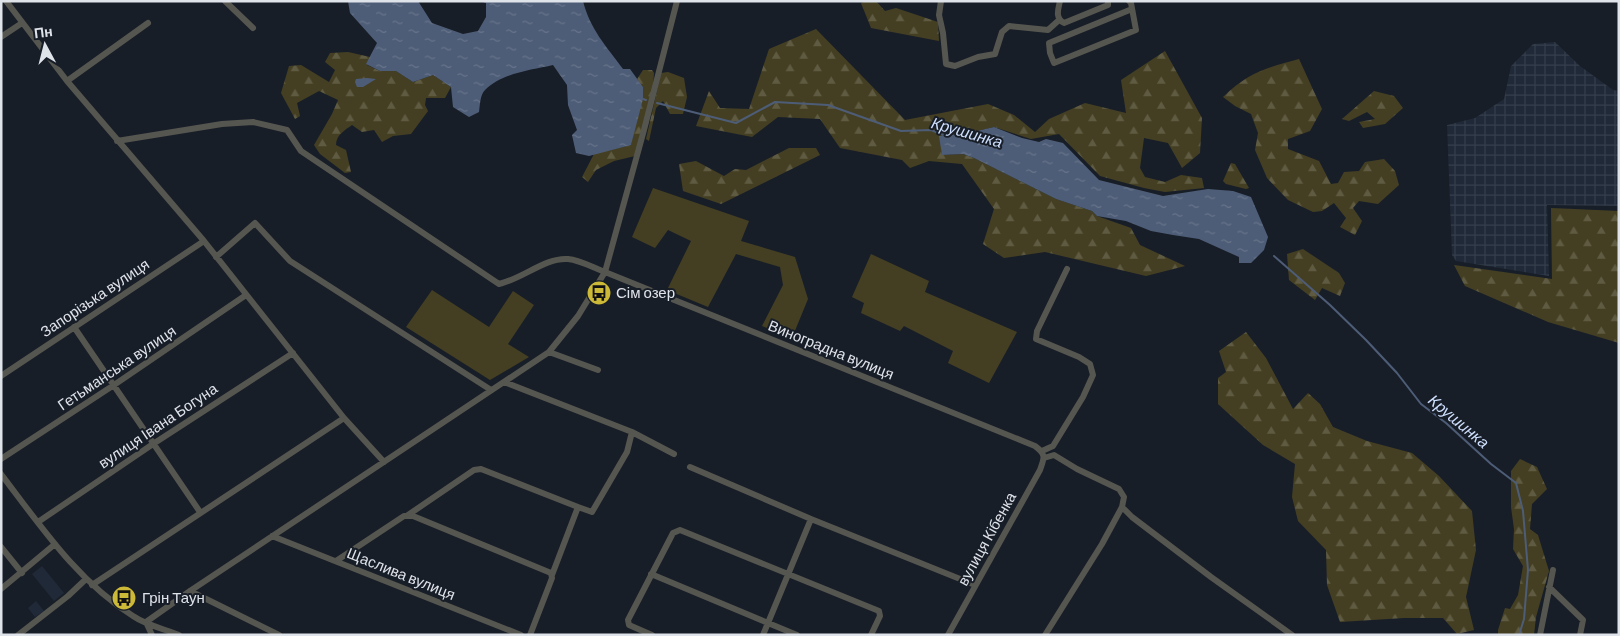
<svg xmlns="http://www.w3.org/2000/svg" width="1620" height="636" font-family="Barlow,sans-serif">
<defs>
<pattern id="industrial-grid" width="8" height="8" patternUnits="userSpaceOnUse" patternTransform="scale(1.25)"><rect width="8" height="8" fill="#202938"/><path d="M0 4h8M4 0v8" fill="none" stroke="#353e4b"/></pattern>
<pattern id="forest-firs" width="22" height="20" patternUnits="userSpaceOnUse" patternTransform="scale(1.25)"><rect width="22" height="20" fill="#443f22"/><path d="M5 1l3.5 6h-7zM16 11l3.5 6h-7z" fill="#5f5b42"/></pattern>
<pattern id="water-ripples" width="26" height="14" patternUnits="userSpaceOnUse" patternTransform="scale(1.25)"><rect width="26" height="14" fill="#4e5d77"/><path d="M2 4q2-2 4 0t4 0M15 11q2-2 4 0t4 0" fill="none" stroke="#67748a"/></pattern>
</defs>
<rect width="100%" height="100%" fill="#181e28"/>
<path fill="#202938" d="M42,566L64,593L54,601L32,574Z
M36,601L44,611L35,617L28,608Z"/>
<path fill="url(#industrial-grid)" d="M1555,42L1580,66L1613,90L1619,91V206L1547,205L1549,276L1456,261L1452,255L1447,125L1475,118L1504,99L1511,66L1533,44Z"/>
<path fill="url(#forest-firs)" d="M866,1H876L885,11L896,8L938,22L939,41L871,28L861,3Z
M816,29L905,120L988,104L1014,115L1035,132L1049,119L1085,103L1126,113L1121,80L1165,51L1202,118L1200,153L1182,168L1168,143L1144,138L1140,168L1145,177L1165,182L1181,175L1202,178L1204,188L1165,192L1144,188L1100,176L1059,134L1031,139L994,127L965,134L940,136L942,155L963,154L974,158L1056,199L1092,211L1097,216L1131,228L1140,245L1185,266L1146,276L1045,252L1004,258L983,244L994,209L962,164L929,161L910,168L902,160L840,148L820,119L778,117L752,137L696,126L709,91L720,108L749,109L769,49Z
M348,52L370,57L367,65L380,71H396L413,82L433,75L451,87L445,98H426L425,105L428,111L411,134L393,136L382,142L374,130L362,132L352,125C345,130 336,135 336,145L346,150L351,172L345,173L320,154L314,145L332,114L338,100L319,91L297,103L300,116L295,119L281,93L289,66L301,65L329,82L335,70L325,62L330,53Z
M1299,59L1322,109L1310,131L1288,139V149L1319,161L1331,184L1338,183L1344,172L1359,171L1365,162L1384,159L1395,171L1399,185L1378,204L1359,201L1353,208L1362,221L1355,235L1340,227L1346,218L1334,203L1322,211L1313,212L1288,200L1267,178L1255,150L1258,133L1251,114L1235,106L1223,97C1249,72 1266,68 1299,59Z
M643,70H652L654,73L653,86L635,156L614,161L596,170L588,182L582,177L594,154L631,145L643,87L637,79Z
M668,72L684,78L687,97L683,114H670L663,101L656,108L649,141L646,139L661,73Z
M1374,91L1394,96L1403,108L1385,124L1363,128L1359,122L1375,119L1367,112L1349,121L1342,119Z
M789,148H816L820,155L721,204L683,191L679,164L696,161L724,176L735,169L746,170Z
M1231,163L1235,164L1249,188L1246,189L1226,184L1223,181Z
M1551,208L1619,211V343L1548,322L1465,286L1454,265L1552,279Z
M1303,249L1339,273L1345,283L1340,296L1322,288L1315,300L1289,280L1287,254Z
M1246,332L1266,358L1293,409L1308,393L1320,404L1333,427L1367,441L1412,453L1439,476L1472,511L1476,550L1466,597L1474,630L1457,634L1443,618H1404L1340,622L1327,585L1326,550L1298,521L1292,497L1295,464L1263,445L1218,404V378L1226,372L1219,351Z
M1520,459L1537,467L1547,489L1532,504L1530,529L1538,535L1549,571L1536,617L1534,635H1498V630L1505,608L1510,609L1518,595L1523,566L1513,549L1514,529L1511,507V471Z"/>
<path fill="#443f22" d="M653,188L749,221L741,241L795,257L808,299L792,338L762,326L783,285L780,267L736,254L708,307L667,290L691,241L668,230L655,248L632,237Z
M871,254L929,281L925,292L1017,332L989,383L948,363L953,351L904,326L900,331L861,313L864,303L852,297Z
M432,290L489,327L513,291L534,305L508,344L529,357L490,380L406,327Z"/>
<path fill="url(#water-ripples)" d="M348,1H418L432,23L463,34L478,31L486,17V3L480,1H583C590,29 606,46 623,69H630L643,87V99L631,145L589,156L576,153L572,135L577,130L568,105L567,85L553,65C531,70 502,73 485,90C480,95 480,105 479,112L469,117L453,107L451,87L433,75L413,82L396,71H380L366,64L377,43L350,13Z
M367,78L376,79L363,87H357L355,82L356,79Z
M994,127L1022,138L1039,142L1046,139L1063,143L1099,180L1163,196L1208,189L1233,191L1251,197L1268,237L1264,250L1251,263H1239V257L1199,239L1173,235L1151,231L1126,221L1097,216L1092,211L1056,199L974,158L963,154L942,155L939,136L965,134Z"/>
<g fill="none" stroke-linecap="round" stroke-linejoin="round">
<path stroke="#4e5d77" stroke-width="2" d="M643,99L646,100
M657,103L736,123L775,102L828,105L901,131L931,130L946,136
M1274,256L1330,305L1366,340L1397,373L1421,404L1446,423L1491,464L1516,483L1523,511L1528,570L1524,619L1519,635"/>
<path stroke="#565650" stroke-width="6" d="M6,1L67,81L204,241L344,418L384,462
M225,1L253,28
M941,1L939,15L943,33L946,64L955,66L978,57L995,54L1002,32L1009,26L1048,30L1059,20
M1060,1C1058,10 1055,18 1064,23L1108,5V1
M1129,1L1131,3L1136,30L1054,63L1050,53L1049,43L1132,9
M1,37L22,23
M67,81L148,23
M117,141L222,124L253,122L287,130L301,151L499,284C522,279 546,257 568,259C580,260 594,268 605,272L1035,446C1047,455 1044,458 1040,470L948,635
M216,257L255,223L290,261L491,390
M74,327L200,512
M549,352L598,370
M1,376L204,241
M504,382L632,432L674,454
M1042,451L1053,446L1083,397L1093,375L1090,364L1079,357L1036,339L1037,331L1067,269
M1044,458L1054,455L1077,469L1119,489L1124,497L1122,507L1132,517L1211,577L1292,635
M1,459L114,385L246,295
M690,467L811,519L975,585
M1,474C40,525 78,582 133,616C146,625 164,629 179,635
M578,507L592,512L627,452L632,432
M408,515L474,470L481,469L578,507L552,575
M38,522L153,444L293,353
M272,536L521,635
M1,547L22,573
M336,561L404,516H413L551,573L552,578L530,635
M651,574L797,635
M92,585L344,418
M1549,587L1583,620L1580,635
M1,589L55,544
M190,591L279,635
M146,622L190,591L549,352L578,316L605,272L644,130L677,1
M146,622L152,635
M18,635L68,596L86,579
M652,635L629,625L628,620L673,533L680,530L879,611L880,616L871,635
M763,635L811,519
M1045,635L1102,544L1122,507
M1540,635L1553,570"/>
</g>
<defs>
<symbol id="bus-disc" viewBox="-11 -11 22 22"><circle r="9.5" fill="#cdb938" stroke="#181e28"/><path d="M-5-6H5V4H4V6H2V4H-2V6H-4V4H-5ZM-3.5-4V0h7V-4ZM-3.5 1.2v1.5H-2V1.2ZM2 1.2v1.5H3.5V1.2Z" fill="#111"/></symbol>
</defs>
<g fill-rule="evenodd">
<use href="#bus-disc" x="585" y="279" width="28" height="28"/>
<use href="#bus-disc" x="110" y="584" width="28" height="28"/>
</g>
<g text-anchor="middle" stroke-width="4" stroke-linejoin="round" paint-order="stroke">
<g font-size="15" fill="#dfe3ea" stroke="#181e28" text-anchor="start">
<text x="616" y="298">Сім озер</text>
<text x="142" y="603">Грін Таун</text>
</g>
<g font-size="15" fill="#dfe3ea" stroke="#181e28">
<text transform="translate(95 298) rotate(-34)" y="5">Запорізька вулиця</text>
<text transform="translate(831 350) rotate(22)" y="5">Виноградна вулиця</text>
<text transform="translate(117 368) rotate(-34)" y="5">Гетьманська вулиця</text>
<text transform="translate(158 426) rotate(-34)" y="5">вулиця Івана Богуна</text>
<text transform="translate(987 539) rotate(-61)" y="5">вулиця Кібенка</text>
<text transform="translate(401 574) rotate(22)" y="5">Щаслива вулиця</text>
</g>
<g font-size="16" font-style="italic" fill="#cddefd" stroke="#181e28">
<text transform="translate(967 132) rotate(16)" y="6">Крушинка</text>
<text transform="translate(1459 421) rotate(40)" y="6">Крушинка</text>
</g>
</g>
<rect width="1620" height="636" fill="none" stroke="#dfe3ea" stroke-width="5"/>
<g transform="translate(45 45) rotate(353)" stroke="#181e28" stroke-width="4" paint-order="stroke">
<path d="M0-4L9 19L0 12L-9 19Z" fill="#dfe3ea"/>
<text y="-8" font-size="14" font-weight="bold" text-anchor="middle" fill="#dfe3ea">Пн</text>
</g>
</svg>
